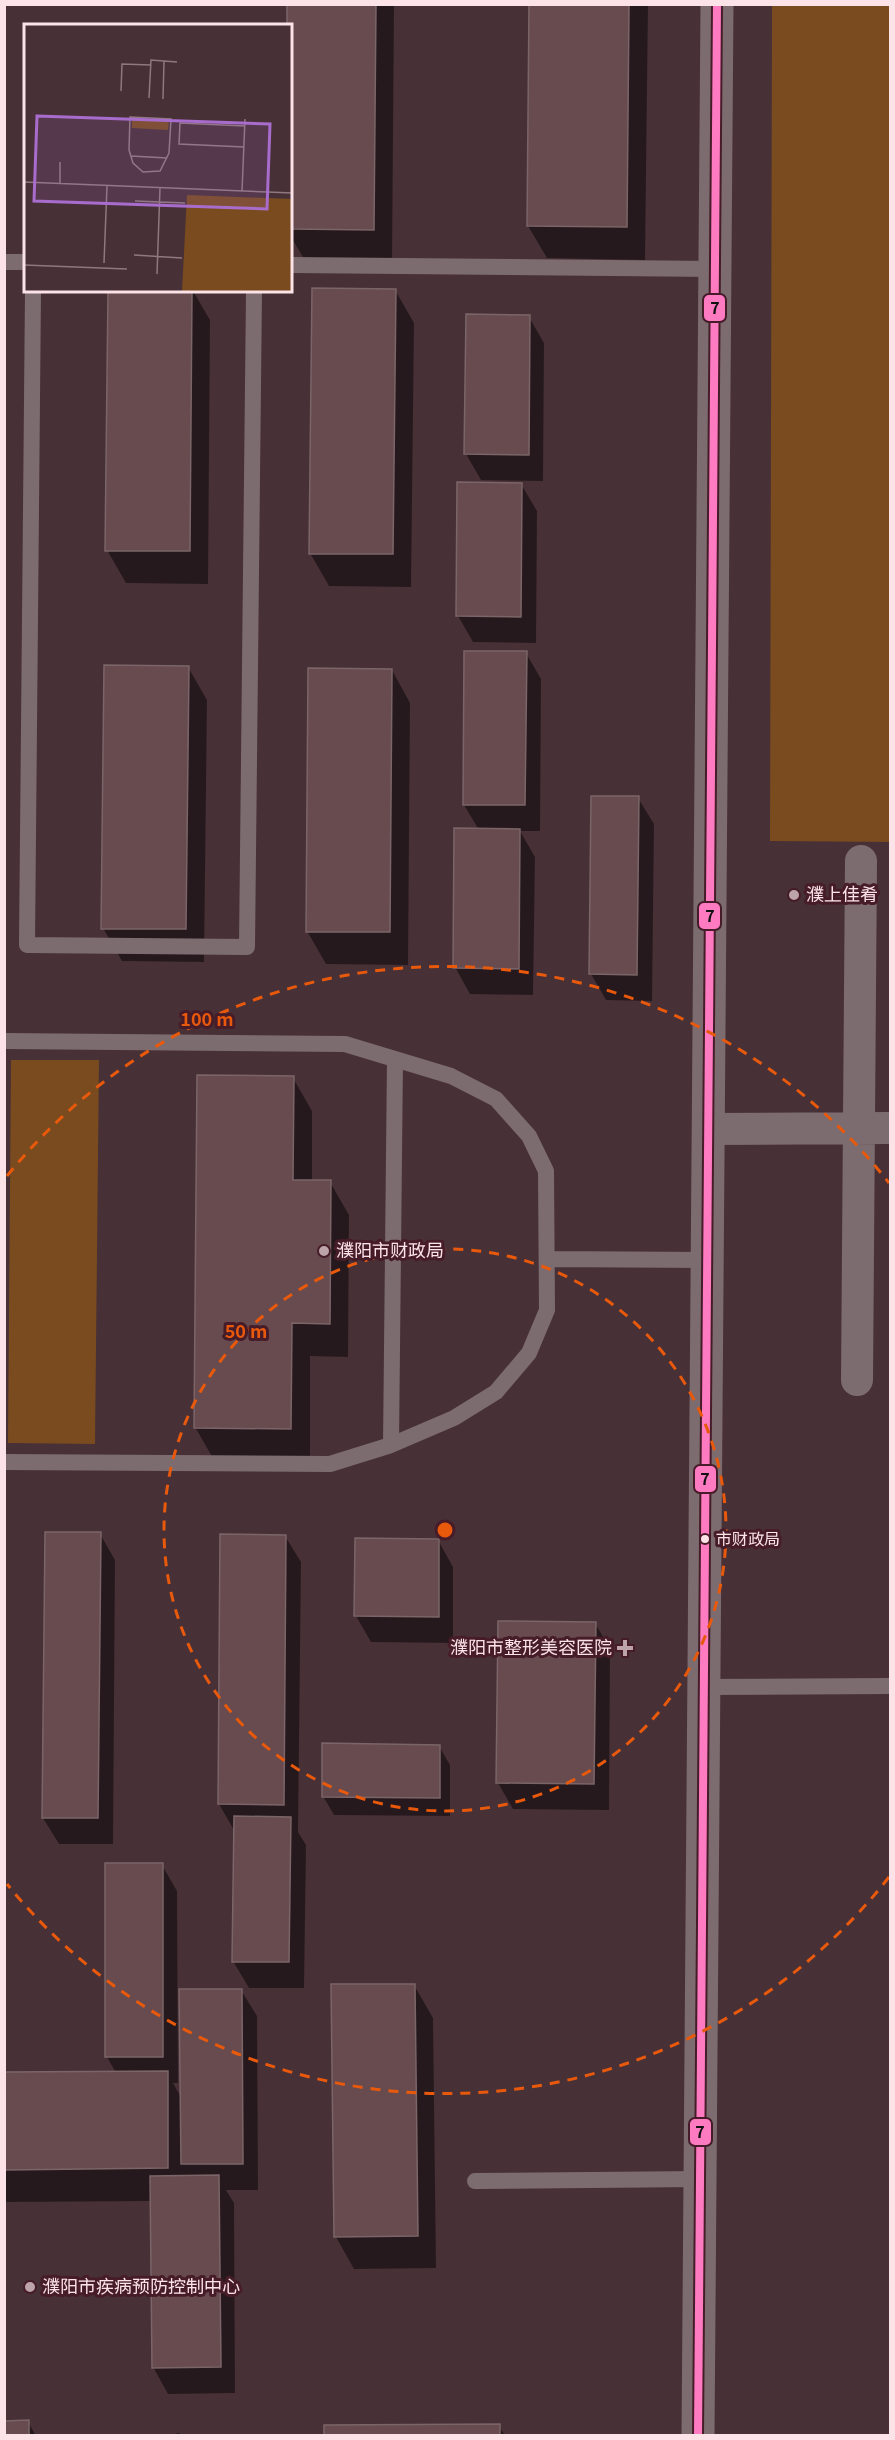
<svg xmlns="http://www.w3.org/2000/svg" width="895" height="2440" font-family="Georgia,'Noto Sans SC',serif">
<rect width="100%" height="100%" fill="#483037"/>
<path fill="#794b1e" d="M772,5H890V842L770,841Z
M11,1060H99L95,1444L8,1443Z"/>
<path fill="#0007" d="M289,4H394L392,263L306,262L291,237V26Z
M530,4H648L645,260L547,258L528,226Z
M395,290L414,323L411,587L329,586L310,553Z
M109,291H193L210,320L208,584L126,583L107,550Z
M467,316L529,317L544,343L543,481L481,480L466,454Z
M521,484L537,511L536,643L473,642L458,616Z
M526,653L541,679L540,831H520L535,857L533,995L470,994L455,967L479,830L464,805Z
M188,667L207,700L204,962L122,961L103,928Z
M392,670L410,703L408,965L326,964L307,931Z
M638,798L654,824L652,1001L606,1000L591,974Z
M293,1078L312,1111V1182H330L349,1215L348,1357L310,1356V1461L214,1460L195,1427Z
M100,1534L115,1560L113,1844H59L43,1818Z
M222,1536H285L301,1562L298,1832L306,1845L304,1988H249L233,1961L235,1832L219,1804Z
M438,1540L453,1567V1643L371,1642L356,1616Z
M595,1623L610,1649L609,1810L513,1809L498,1783Z
M439,1746L450,1765V1816L334,1815L323,1796Z
M106,1865H162L177,1891L178,2083H173L182,2099L241,1990L257,2016L258,2190H226L234,2203L235,2393L168,2394L153,2367L152,2201L4,2202V2074L116,2073L107,2057Z
M414,1985L433,2018L436,2268L354,2269L336,2237Z
M28,2422L36,2436H4Z
M499,2426L505,2436H326Z
M178,2433L185,2436H170Z"/>
<path fill="#674b4f" stroke="#7b6568" stroke-width="1.5" d="M287,4H376L374,230L291,229V26H287Z
M529,4H629L627,227L527,226Z
M312,288L396,289L393,554H309Z
M108,291H192L190,551H105Z
M466,314L530,315L529,455L464,454Z
M457,482L522,483L521,617L456,616Z
M464,651H527L525,805H463Z
M104,665L189,666L186,929H101Z
M308,668L392,669L390,932H306Z
M591,796H639L637,975L589,974Z
M454,828L520,829L519,969L453,968Z
M197,1075L294,1076L293,1180H331L330,1324L292,1323L291,1429L194,1428Z
M45,1532H101L98,1818H42Z
M220,1534L286,1535L284,1805L218,1804Z
M355,1538L439,1539V1617L354,1616Z
M498,1621L596,1622L594,1784L496,1783Z
M322,1743L440,1745V1798L322,1797Z
M234,1816L291,1817L289,1962H232Z
M105,1863H163V2057H105Z
M331,1984H415L418,2236L334,2237Z
M179,1989H242L243,2164H181Z
M168,2071V2168L4,2170V2072Z
M219,2175L221,2367L152,2368L150,2176Z
M29,2420V2436H4V2421Z
M500,2424V2436H324V2425Z"/>
<g fill="none" stroke-linecap="round" stroke-linejoin="round">
<path stroke="#7c6c70" stroke-width="16" d="M4,262H26
M291,265L715,269
M33,291L27,945L247,947L254,291
M4,1041L345,1044L451,1076L496,1099L529,1136L546,1171L547,1310L529,1353L496,1392L454,1418L391,1445L330,1464L4,1462
M547,1259L707,1260
M391,1445L395,1059
M704,1687L890,1686
M475,2181L700,2179"/>
<path stroke="#7c6c70" stroke-width="32" d="M708,1129L890,1128
M857,1380L861,861"/>
<path stroke="#7c6c70" stroke-width="33" d="M698,2436L717,4"/>
<defs>
<path id="bus-1" d="M698,2436L717,4"/>
</defs>
<use href="#bus-1" stroke="#471c29" stroke-width="12"/>
<use href="#bus-1" stroke="#fe7ac1" stroke-width="8"/>
</g>
<g fill="none" stroke="#e8590c" stroke-width="3" stroke-dasharray="10 8">
<circle cx="445" cy="1530" r="281"/>
<path d="M889 1877A563 563 0 0 1 7 1884M7 1176A563 563 0 0 1 889 1183"/>
</g>
<g fill="#bca4aa" stroke="#471c29" stroke-width="2">
<circle cx="794" cy="895" r="6"/>
<circle cx="324" cy="1251" r="6"/>
<path d="M622 1639h6v6h6v6h-6v6h-6v-6h-6v-6h6z"/>
<circle cx="30" cy="2287" r="6"/>
</g>
<circle fill="#fbe3e8" stroke="#471c29" stroke-width="2" cx="705" cy="1539" r="5"/>
<g text-anchor="middle" stroke-width="6" stroke-linejoin="round" paint-order="stroke">
<g font-size="16" fill="#fbe3e8" stroke="#471c29" text-anchor="start">
<text x="716" y="1545">市财政局</text>
</g>
<g font-size="18" fill="#fbe3e8" stroke="#471c29" text-anchor="start">
<text x="806" y="901">濮上佳肴</text>
<text x="336" y="1257">濮阳市财政局</text>
<text x="612" y="1654" text-anchor="end">濮阳市整形美容医院</text>
<text x="42" y="2293">濮阳市疾病预防控制中心</text>
</g>
</g>
<g transform="translate(24 24)">
<rect width="268" height="268" fill="#483037"/>
<path d="M108,96L145,97L144,106L108,104ZM163,171L268,175V268H119L158,267Z" fill="#794b1e"/>
<path fill="none" stroke="#90787e" stroke-width="1.5" d="M97,67L98,40L127,41M125,74L127,36L153,38M139,75L140,37M106,93L147,95L145,129L136,147L119,148L109,139L105,126ZM220,123L155,120L156,99L221,102M107,132L143,134M0,158L269,169M36,159V138M218,167L221,95M111,177L161,179M110,231L158,234M80,239L83,162M0,241L103,245M133,250L136,164"/>
<path fill="#a86ccd" fill-opacity="0.15" stroke="#a86ccd" stroke-width="3" d="M13,92L246,100L243,185L10,177Z"/>
<rect width="268" height="268" fill="none" stroke="#fbe3e8" stroke-width="3"/>
</g>
<circle cx="445" cy="1530" r="9" fill="#e8590c" stroke="#471c29" stroke-width="3"/>
<g font-size="18" text-anchor="middle" font-weight="bold" fill="#e8590c" stroke="#471c29" stroke-width="6" stroke-linejoin="round" paint-order="stroke">
<text x="207" y="1026">100 m</text>
<text x="246" y="1338">50 m</text>
</g>
<g stroke="#471c29" stroke-width="2">
<rect x="703" y="294" width="23" height="28" rx="6" fill="#fe7ac1"/>
<rect x="698" y="902" width="23" height="28" rx="6" fill="#fe7ac1"/>
<rect x="694" y="1465" width="23" height="28" rx="6" fill="#fe7ac1"/>
<rect x="689" y="2118" width="23" height="28" rx="6" fill="#fe7ac1"/>
</g>
<g font-size="16" text-anchor="middle" font-weight="bold" fill="#111">
<text x="715" y="314">7</text>
<text x="710" y="922">7</text>
<text x="705" y="1485">7</text>
<text x="700" y="2138">7</text>
</g>
<rect width="895" height="2440" fill="none" stroke="#fbe3e8" stroke-width="12"/>
</svg>
